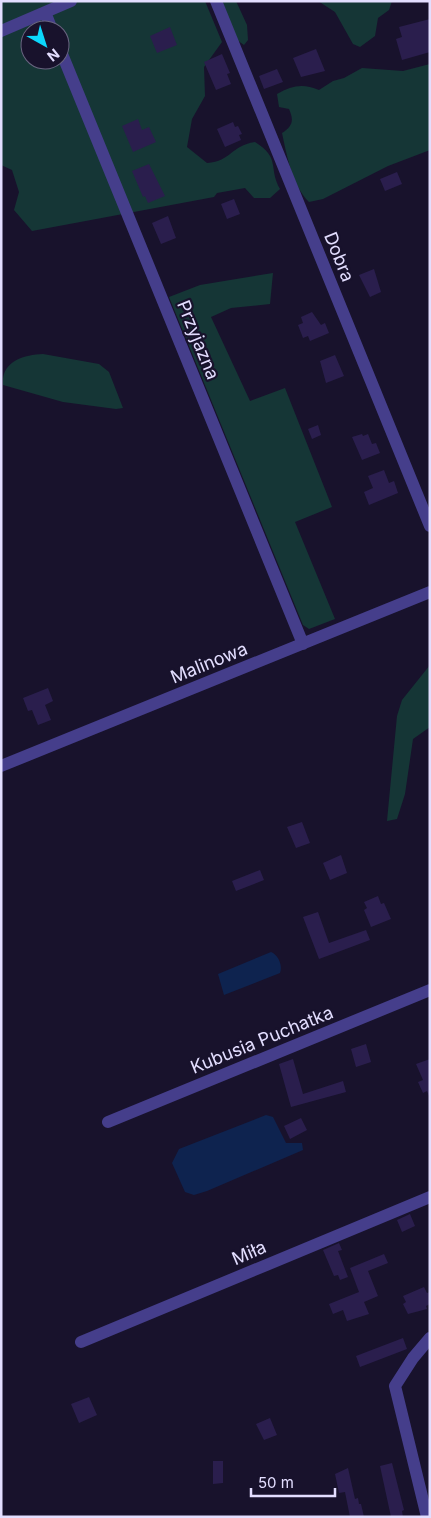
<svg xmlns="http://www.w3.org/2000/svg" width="431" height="1518" font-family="Inter,sans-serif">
<rect width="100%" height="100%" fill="#18122c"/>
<path fill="#153636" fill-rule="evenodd" d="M1,1H205L222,42L204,67L205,96L192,119L187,147L207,163C232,161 230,146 255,142C281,158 268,168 280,189L270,198H254L245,188L217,193L214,197L32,231L14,210L19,192L12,170L1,165ZM30,30H60V60H30Z
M222,1H236L247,25L248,40L244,45L237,40Z
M318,1H392L389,10L378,18L375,36L360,47L353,44L335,12Z
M430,64V150L388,166L323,199L309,202C292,185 287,156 282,133C293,126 294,120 289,109L279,107L277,94C292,86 302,83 319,90L333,81L344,78L362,68L403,71Z
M273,273L270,304L231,308L211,317L250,401L285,388L332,507L295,522L335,619L309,629L303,625L169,297L200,285Z
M43,354L99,364L109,372L123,408L116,409L63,402L3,385C1,361 24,355 43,354Z
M430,665V727L413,739L405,794L397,819L387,821L397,716L402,700Z"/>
<path fill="#0e234f" d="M271,952C278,955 283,965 280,973L224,995L218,974Z
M266,1115L273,1117L286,1143H302L303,1150L207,1191L194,1195L185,1192L172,1163L179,1149Z"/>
<path fill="#2a1e4d" d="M430,19V52L402,60L396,39L402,37L399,27Z
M170,27L177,45L157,53L150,36Z
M316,49L325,71L301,77L293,58Z
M222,54L230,73L227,74L231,84L216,90L204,62Z
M277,69L283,82L264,89L259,76Z
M138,119L142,130L149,127L156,142L133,152L122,126Z
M233,122L235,127L238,126L242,134L239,135L241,140L225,147L217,129Z
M149,164L165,196L148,203L145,196L143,197L132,171Z
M397,172L402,184L385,191L380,179Z
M234,199L240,214L227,219L221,204Z
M168,216L176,238L161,244L152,223Z
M374,269L381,292L370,297L359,275Z
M312,312L321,325L325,323L329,333L310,341L308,336L303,338L298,325L303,323L301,317Z
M335,355L344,376L326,383L320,361Z
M318,425L321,435L312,439L308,429Z
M362,434L363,436L368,434L372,444L376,443L380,453L362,460L352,437Z
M384,470L389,483L394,481L398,493L369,505L364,492L373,488L368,476Z
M48,688L53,701L45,705L51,720L38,725L32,710L28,711L23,698Z
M302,822L310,843L296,848L287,827Z
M341,855L347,873L330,880L323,863Z
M260,870L264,880L236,891L232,881Z
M378,896L381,904L384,903L391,919L371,927L364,910L367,908L364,902Z
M318,912L329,943L366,930L370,940L319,959L303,917Z
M366,1044L371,1062L356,1067L351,1049Z
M293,1059L303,1094L343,1081L346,1092L291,1107L279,1064Z
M430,1059V1096H429L427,1091L423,1093L418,1082L423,1080L416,1064Z
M301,1118L307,1130L290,1139L284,1126Z
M410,1214L415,1226L402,1232L397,1220Z
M339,1243L342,1250L338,1251L348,1277L340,1280L338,1275L334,1276L323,1250Z
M384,1254L388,1263L368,1271L378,1296L364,1302L369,1314L347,1321L343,1310L333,1314L329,1304L359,1292L350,1268Z
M424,1287L427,1293L430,1292V1304L426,1306L427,1309L408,1314L403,1304L406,1302L403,1296Z
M403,1338L407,1349L360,1367L356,1356Z
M89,1397L97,1415L79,1423L71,1404Z
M270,1418L277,1435L264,1440L256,1424Z
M213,1461H223V1483L213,1484Z
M392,1463L404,1510L402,1511L403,1517H391L380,1466Z
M348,1468L355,1499L358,1498L359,1504H361L364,1517H350L345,1492L339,1493L335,1474Z"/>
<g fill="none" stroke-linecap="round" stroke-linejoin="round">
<path stroke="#453e8b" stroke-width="12" d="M216,1L430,526
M45,12L52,30
M1,31L71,1
M60,49L303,644
M1,766L430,592
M108,1122L430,990
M81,1342L430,1197
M427,1517L395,1386L413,1358L430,1338"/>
</g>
<g text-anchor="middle" stroke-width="4.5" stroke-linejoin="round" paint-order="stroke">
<g font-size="18" fill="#e3deff" stroke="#18122c">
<text transform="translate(339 257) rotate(68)" y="6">Dobra</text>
<text transform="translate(198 340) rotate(68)" y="6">Przyjazna</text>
<text transform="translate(209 663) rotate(-22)" y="6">Malinowa</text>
<text transform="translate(262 1040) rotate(-22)" y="6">Kubusia Puchatka</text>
<text transform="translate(249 1253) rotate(-23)" y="6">Miła</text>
</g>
</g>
<rect width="431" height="1518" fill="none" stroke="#e3deff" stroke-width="5"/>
<g transform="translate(45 45) rotate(141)"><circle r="24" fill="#18122c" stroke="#696480"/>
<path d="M0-4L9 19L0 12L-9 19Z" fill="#0cd7fc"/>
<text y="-8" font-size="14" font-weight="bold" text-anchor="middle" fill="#e3deff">N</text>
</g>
<path d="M251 1488v8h84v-8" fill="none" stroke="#e3deff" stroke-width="2.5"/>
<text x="258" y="1488" font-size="15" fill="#e3deff" stroke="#18122c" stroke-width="4" paint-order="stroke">50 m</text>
</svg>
